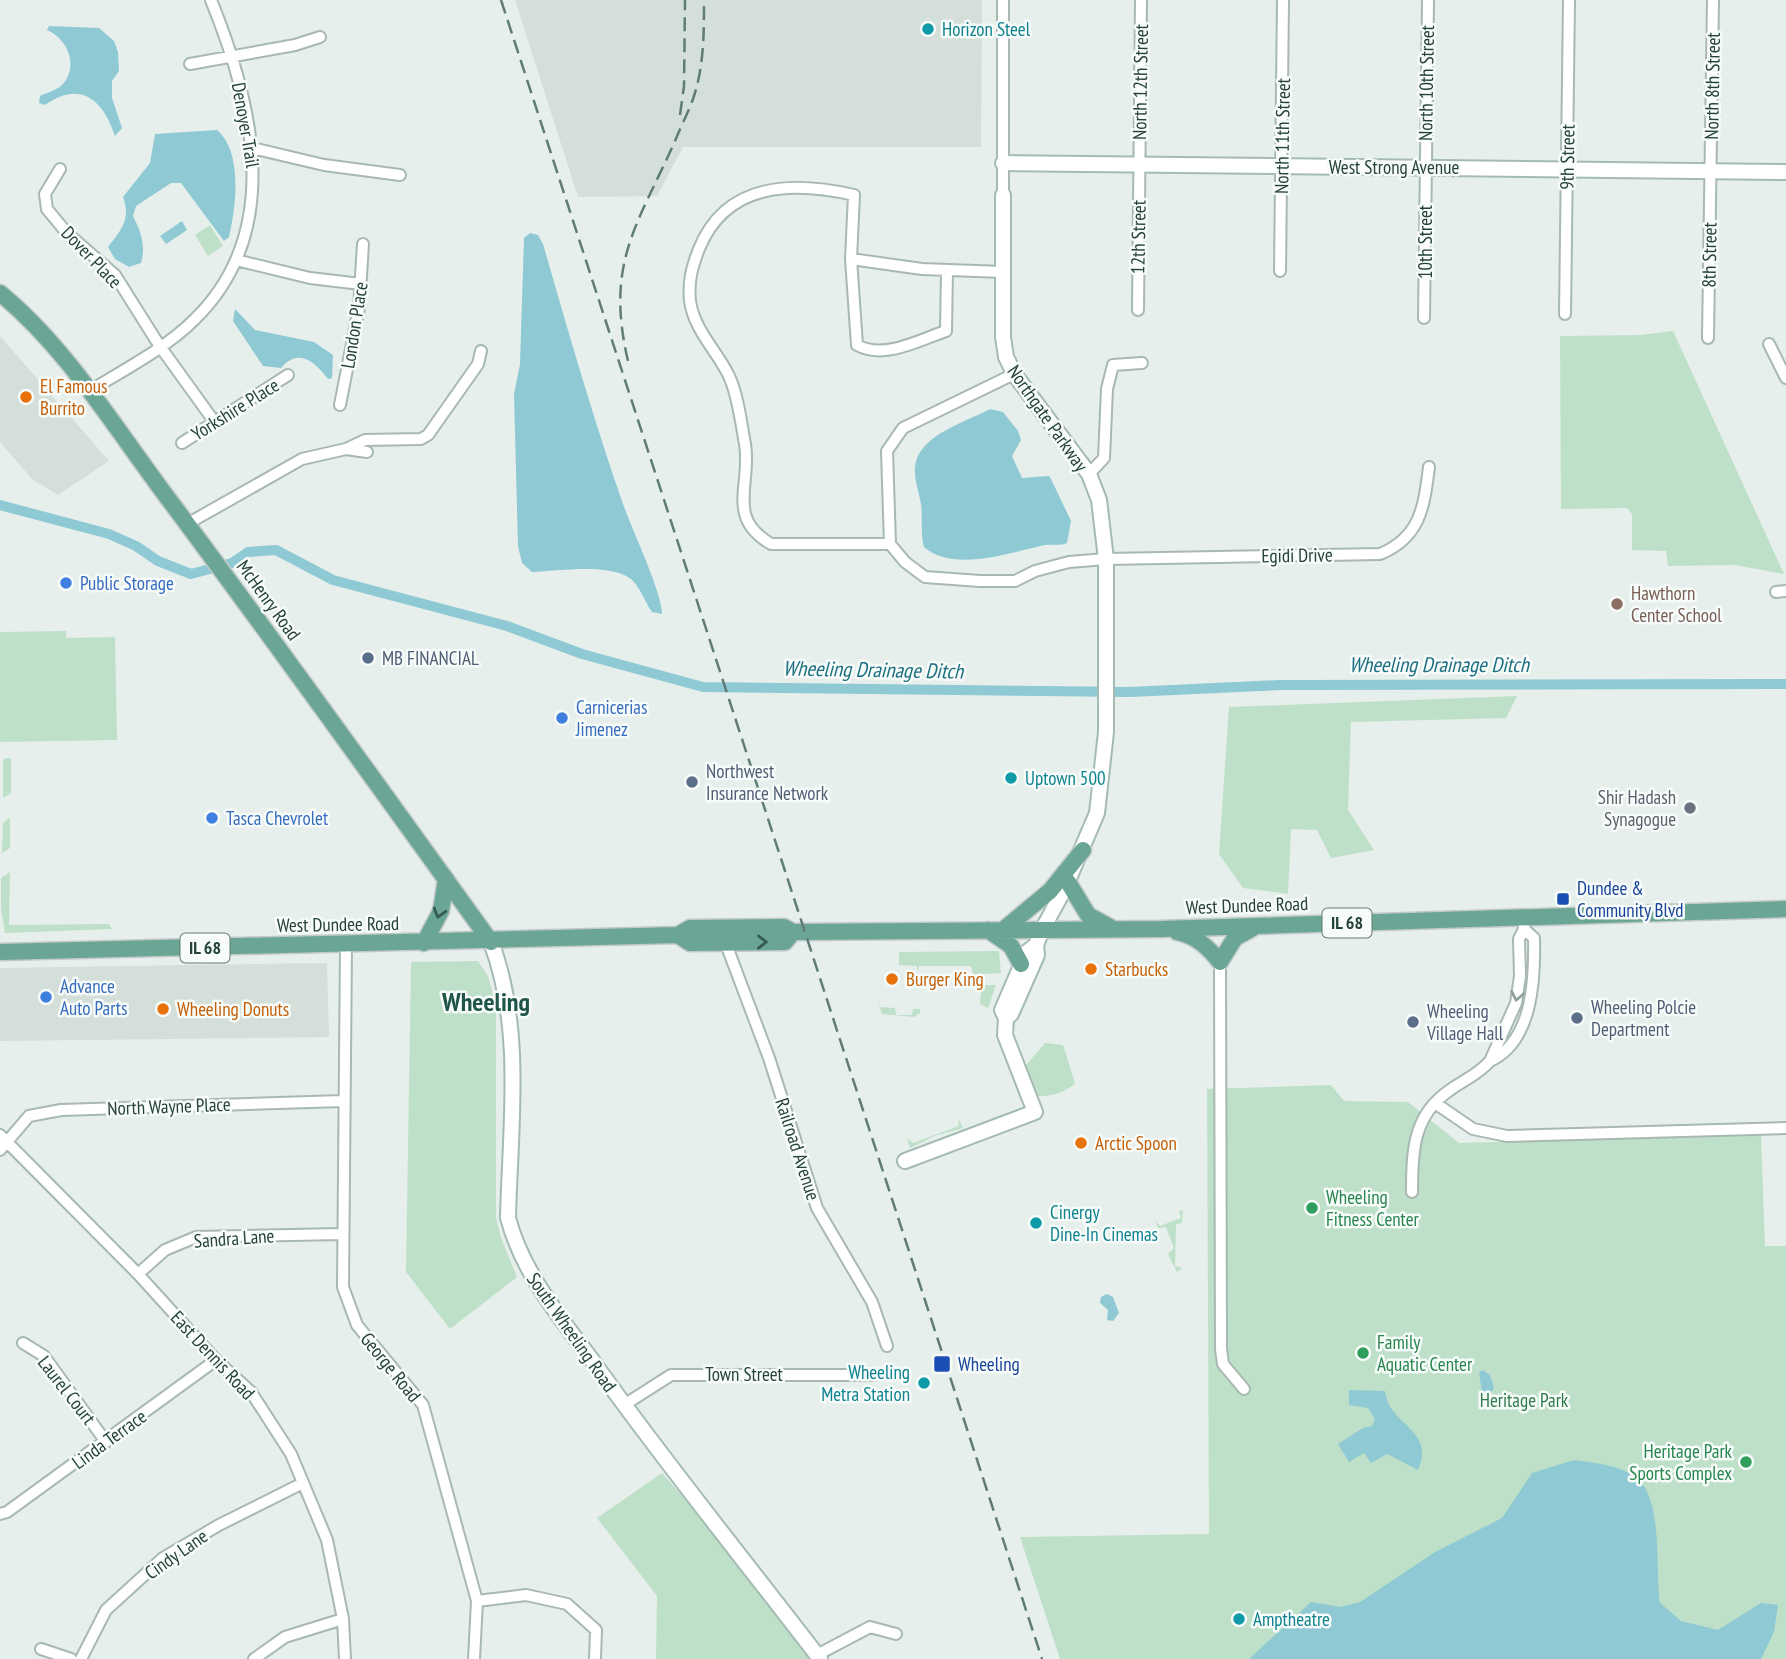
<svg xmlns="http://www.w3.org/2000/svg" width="1786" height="1659" font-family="'PT Sans Narrow',sans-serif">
<rect width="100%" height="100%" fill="#e6efeb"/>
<path fill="#d4dfda" d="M515,0H982L981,147H683L657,196L578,197Z
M0,336L109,461L58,495L32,479L0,442Z
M327,963L329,1037L0,1041V968Z"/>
<path fill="#bfe0c8" d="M210,225L223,246L208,256L195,235Z
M1673,331L1784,574L1735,565L1668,566L1666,551L1632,550V514L1627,508L1561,509L1560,336L1641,335Z
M66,631V638L115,637L117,740L0,742V632Z
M1517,696L1506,718L1351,722L1348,810L1374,850L1331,858L1317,830L1291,829L1288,894L1243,888L1219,854L1229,707Z
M6,758H11V793L3,798V760Z
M10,817V848L2,853L3,823Z
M10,872L9,925L109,924L112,929L5,933L1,908V878Z
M999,951L1001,973L973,975L971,966H919L918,972L917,966L899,965V952Z
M478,961L488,976L496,1005V1217L501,1238L517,1277L450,1329L406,1272L411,962Z
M984,985H996L988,1008L980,1004L981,988Z
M877,999L879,1007L895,1008L896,1015H912L913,1009H920V1013L914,1017L882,1014Z
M1045,1043L1063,1045L1075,1083C1068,1092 1048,1097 1038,1096L1026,1065Z
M1331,1085L1344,1101L1408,1102L1459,1143L1761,1135L1765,1246H1786V1659H1060L1020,1537L1209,1534L1207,1089Z
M958,1118L963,1128L937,1135L910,1148L907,1138L913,1143L959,1126Z
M1183,1210L1182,1223L1176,1224L1175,1266L1182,1268L1177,1272L1168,1254L1174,1248L1166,1227L1158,1228L1155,1220L1160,1226L1181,1218L1179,1211Z
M662,1473L715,1533L811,1659H656L657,1596L597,1518Z"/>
<path fill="#8ec9d4" d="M49,26L99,28L114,41L118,52L119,71L112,81V98L122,128L115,136C103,99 80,80 45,105L39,103L40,96C46,93 56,90 61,86C80,67 68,39 47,30Z
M217,130C243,152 236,207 229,237L224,241L181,183H171L136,206L133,216C141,232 146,245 141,263L129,267L115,259L108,247C122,229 131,219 123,197L150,163L155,134Z
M182,221L187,230L166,244L160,236Z
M530,233L538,235L543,244C568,331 593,418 623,504C632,530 662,592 662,614L652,612C644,601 639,582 626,576C602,564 558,571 532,572L522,563L518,546L514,394L520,364L524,238Z
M235,309L255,330L314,342L333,355L332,378L328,379C315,362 299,347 281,368L263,366L233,321Z
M990,409L1003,412L1018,431L1021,440L1012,456L1022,478L1049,476L1051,479L1071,521L1067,543C1060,546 1053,544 1045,545C1011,552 954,573 924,547C920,532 923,519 921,504C919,492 914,480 915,467C918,435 966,422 990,409Z
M1107,1294L1113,1297L1119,1313L1113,1321L1107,1320L1108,1310L1100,1303L1101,1297Z
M1483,1370L1490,1375L1494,1388L1488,1396L1482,1393L1479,1372Z
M1349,1390L1385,1391C1389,1427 1436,1428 1418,1470L1387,1454L1371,1463L1364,1453L1349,1462L1338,1444L1363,1428L1372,1426L1375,1419L1368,1408L1349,1405Z
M1574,1460C1594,1463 1624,1465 1640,1481C1663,1506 1655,1571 1660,1603L1681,1621L1718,1630L1761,1603L1778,1605L1774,1632L1761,1659H1249L1311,1602L1341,1607L1360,1602L1435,1552L1502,1518L1532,1473Z"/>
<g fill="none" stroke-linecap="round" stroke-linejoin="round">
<path stroke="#8ec9d4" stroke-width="10" d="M0,505L109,534L136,546L158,561L191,574L232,563L248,552L276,550L333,580L507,626L582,654L703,687L1130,692L1280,685L1786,684"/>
<defs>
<path id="street" d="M190,64L295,45L320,37
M252,148L324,165L400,175
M60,169L45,194L47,209L66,232L115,275L159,345L216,424
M1003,195V0
M851,259L857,345C884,360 919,340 946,331L947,270
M236,260L310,278L361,284
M1280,271L1283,0
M1138,310L1141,0
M1565,314L1569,0
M1424,318L1428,0
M1708,338L1713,0
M1769,344L1786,378
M1014,374L903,428L887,451L890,544L905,562L925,577L980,581H1015L1035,571L1069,562L1106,559L1380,554C1421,537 1424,506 1429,467
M88,392C123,370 165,349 194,320C285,232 253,103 211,0
M340,405L359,308L363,244
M182,443L288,375
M346,449L367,452
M1089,474L1104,458L1107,389L1113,365L1142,363
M187,524L302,459L346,449L365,440L421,439L428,435L478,364L481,351
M890,544H771C725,517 752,484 745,444C741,423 738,395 729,376C717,351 694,330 690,301C688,281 692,267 699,249C726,182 792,181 854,195L851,259L922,269L1003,272
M1776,592L1786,591
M1524,918V929L1519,939L1520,976L1516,1003L1490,1061C1533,1041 1535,979 1534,938L1524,929
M726,944L769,1058L817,1208L872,1302L887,1346
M346,945L343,1287L357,1325L423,1405L477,1601L474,1659
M1220,962L1221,1349L1223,1364L1244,1389
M1435,1103L1473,1129L1507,1136L1786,1128
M0,1135L138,1274L216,1360L251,1392L291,1454L327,1540L343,1619L345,1659
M0,1150L29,1116L61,1110L343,1101
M1412,1192C1412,1151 1413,1115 1450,1090C1464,1080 1479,1074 1490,1061
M138,1274L165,1250L196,1237L341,1234
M23,1343L44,1356L106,1442
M624,1405L671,1375H873
M0,1514L7,1512L216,1360
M477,1601L526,1595L567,1604L596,1630L595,1659
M41,1649L71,1659
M817,1655L870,1627L896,1634
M81,1659L106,1610L163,1558L219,1525L303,1483
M254,1659L285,1637L343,1619"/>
<path id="secondary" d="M1003,163L1786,172
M1003,195V337L1006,357L1015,375L1089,474L1099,500L1106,559V732L1097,813L1064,890L1042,930L1036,945L1037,955L1011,1014L1006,1018
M491,942C524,1029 510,1127 508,1218C523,1274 560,1317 594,1363C666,1464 745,1561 820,1659
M905,1161L1035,1112L1005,1035L1006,1018L1002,1010L1027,952L1036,945"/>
<path id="primary" d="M0,293C67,348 115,428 167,497C277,644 384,794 491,942
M1068,882L1088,915L1110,927
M988,930L1011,946L1021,964
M1003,930L1050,891L1083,850
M1177,932C1196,936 1208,947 1220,962L1235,938L1253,928
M678,935L690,943L785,942L793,932
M424,943L441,911L446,879
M0,952L678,935L690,928L784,927L793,932L1161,929L1786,909"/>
</defs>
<use href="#street" stroke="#a8b8b2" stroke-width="14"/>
<use href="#secondary" stroke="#a4bbb3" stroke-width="18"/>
<use href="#primary" stroke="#c2cac8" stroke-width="19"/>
<use href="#street" stroke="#fff" stroke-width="10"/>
<use href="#secondary" stroke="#fff" stroke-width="14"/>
<use href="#primary" stroke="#6aa596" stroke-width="16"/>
<path stroke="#5f7d75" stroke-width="2.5" stroke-dasharray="14 7" stroke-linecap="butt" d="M501,0L1042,1659
M680,115L684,86L685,0
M628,361C605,263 637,226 675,141C681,126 689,111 694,96C704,65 704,33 704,0"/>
</g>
<defs><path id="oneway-chevron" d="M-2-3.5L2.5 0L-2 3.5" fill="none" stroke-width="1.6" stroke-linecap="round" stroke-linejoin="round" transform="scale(1.75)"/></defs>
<g stroke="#365b51">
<use href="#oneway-chevron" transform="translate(439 913) rotate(106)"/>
<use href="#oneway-chevron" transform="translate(762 942)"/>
</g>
<use stroke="#92a09c" href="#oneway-chevron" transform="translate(1517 996) rotate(101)"/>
<g fill="#0f9aa8" stroke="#f7fbf9" stroke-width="2.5">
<circle cx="928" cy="29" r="7"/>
<circle cx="1011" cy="778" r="7"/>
<circle cx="1036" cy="1223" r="7"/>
<circle cx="924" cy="1383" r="7"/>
<circle cx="1239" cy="1619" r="7"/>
</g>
<g fill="#e8710a" stroke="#f7fbf9" stroke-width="2.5">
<circle cx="26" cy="397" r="7"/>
<circle cx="1091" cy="969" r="7"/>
<circle cx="892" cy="979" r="7"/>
<circle cx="163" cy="1009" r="7"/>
<circle cx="1081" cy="1143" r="7"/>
</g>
<g fill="#3f7fe0" stroke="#f7fbf9" stroke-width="2.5">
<circle cx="66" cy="583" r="7"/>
<circle cx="562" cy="718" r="7"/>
<circle cx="212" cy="818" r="7"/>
<circle cx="46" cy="997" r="7"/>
</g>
<circle fill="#8d6e63" stroke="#f7fbf9" stroke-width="2.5" cx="1617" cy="604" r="7"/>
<g fill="#5c6f8a" stroke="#f7fbf9" stroke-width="2.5">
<circle cx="368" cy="658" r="7"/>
<circle cx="692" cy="782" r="7"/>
<circle cx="1577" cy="1018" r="7"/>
<circle cx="1413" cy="1022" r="7"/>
</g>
<circle fill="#6b7280" stroke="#f7fbf9" stroke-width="2.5" cx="1690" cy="808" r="7"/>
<g fill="#1a4fb4" stroke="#f7fbf9" stroke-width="2.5">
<rect x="1556" y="892" width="14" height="14" rx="3.5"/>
<rect x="933" y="1355" width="18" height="18" rx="3.5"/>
</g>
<g fill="#2e9e5b" stroke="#f7fbf9" stroke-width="2.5">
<circle cx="1312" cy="1208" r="7"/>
<circle cx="1363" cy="1353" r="7"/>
<circle cx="1746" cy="1462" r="7"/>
</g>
<g text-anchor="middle" stroke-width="5" stroke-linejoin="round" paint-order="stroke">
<g fill="#f7fbf9" stroke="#637a73" stroke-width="2">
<rect x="1322.5" y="908.5" width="49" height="29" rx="5"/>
<rect x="180.5" y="933.5" width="49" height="29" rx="5"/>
</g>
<g font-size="18" font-weight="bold" fill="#24423a">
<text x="1347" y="929">IL 68</text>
<text x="205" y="954">IL 68</text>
</g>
<g font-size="19" fill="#0d838f" stroke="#f7fbf9" text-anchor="start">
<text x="942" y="36">Horizon Steel</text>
<text x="1025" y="785">Uptown 500</text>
<text x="1050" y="1219">Cinergy<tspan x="1050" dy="22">Dine-In Cinemas</tspan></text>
<text x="910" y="1379" text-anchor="end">Wheeling<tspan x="910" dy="22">Metra Station</tspan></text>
<text x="1253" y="1626">Amptheatre</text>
</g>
<g font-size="19" fill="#24423a" stroke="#f7fbf9">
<text transform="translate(1140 82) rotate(-89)" y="7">North 12th Street</text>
<text transform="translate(1426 83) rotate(-89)" y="7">North 10th Street</text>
<text transform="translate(1712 86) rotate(-89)" y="7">North 8th Street</text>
<text transform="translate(246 125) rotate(80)" y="7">Denoyer Trail</text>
<text transform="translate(1282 136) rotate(-89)" y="7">North 11th Street</text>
<text transform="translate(1567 157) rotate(-89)" y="7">9th Street</text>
<text x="1394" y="174">West Strong Avenue</text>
<text transform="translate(1138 237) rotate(-89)" y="7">12th Street</text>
<text transform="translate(1425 242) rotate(-90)" y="7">10th Street</text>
<text transform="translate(1709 255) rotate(-89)" y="7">8th Street</text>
<text transform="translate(92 257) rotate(46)" y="7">Dover Place</text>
<text transform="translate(354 325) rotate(-81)" y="7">London Place</text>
<text transform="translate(235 409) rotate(-32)" y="7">Yorkshire Place</text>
<text transform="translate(1048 418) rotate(55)" y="7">Northgate Parkway</text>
<text transform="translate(1297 555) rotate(-1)" y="7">Egidi Drive</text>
<text transform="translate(269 600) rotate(54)" y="7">McHenry Road</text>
<text transform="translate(1247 905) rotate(-2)" y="7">West Dundee Road</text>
<text transform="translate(338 924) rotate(-1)" y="7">West Dundee Road</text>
<text transform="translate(169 1106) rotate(-2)" y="7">North Wayne Place</text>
<text transform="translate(798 1149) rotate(72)" y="7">Railroad Avenue</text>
<text transform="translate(234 1238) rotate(-4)" y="7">Sandra Lane</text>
<text transform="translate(572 1332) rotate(55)" y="7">South Wheeling Road</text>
<text transform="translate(213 1355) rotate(47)" y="7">East Dennis Road</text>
<text transform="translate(391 1367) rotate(51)" y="7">George Road</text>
<text x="744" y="1381">Town Street</text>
<text transform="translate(67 1390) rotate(52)" y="7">Laurel Court</text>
<text transform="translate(109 1439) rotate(-36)" y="7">Linda Terrace</text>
<text transform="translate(176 1554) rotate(-35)" y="7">Cindy Lane</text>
</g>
<g font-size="19" fill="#c56008" stroke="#f7fbf9" text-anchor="start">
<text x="40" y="393">El Famous<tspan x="40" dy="22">Burrito</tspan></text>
<text x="1105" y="976">Starbucks</text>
<text x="906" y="986">Burger King</text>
<text x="177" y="1016">Wheeling Donuts</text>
<text x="1095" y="1150">Arctic Spoon</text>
</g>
<g font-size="19" fill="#366cbe" stroke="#f7fbf9" text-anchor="start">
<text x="80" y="590">Public Storage</text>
<text x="576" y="714">Carnicerias<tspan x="576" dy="22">Jimenez</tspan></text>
<text x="226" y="825">Tasca Chevrolet</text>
<text x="60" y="993">Advance<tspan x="60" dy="22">Auto Parts</tspan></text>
</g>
<g font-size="19" fill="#785e54" stroke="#f7fbf9" text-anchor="start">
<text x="1631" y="600">Hawthorn<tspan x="1631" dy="22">Center School</tspan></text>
</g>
<g font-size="19" fill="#4e5e75" stroke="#f7fbf9" text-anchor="start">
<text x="382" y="665">MB FINANCIAL</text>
<text x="706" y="778">Northwest<tspan x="706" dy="22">Insurance Network</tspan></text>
<text x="1591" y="1014">Wheeling Polcie<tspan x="1591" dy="22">Department</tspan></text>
<text x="1427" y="1018">Wheeling<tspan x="1427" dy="22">Village Hall</tspan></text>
</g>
<g font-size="19" fill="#5b616d" stroke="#f7fbf9" text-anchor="end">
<text x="1676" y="804">Shir Hadash<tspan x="1676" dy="22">Synagogue</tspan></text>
</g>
<g font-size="19" fill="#164399" stroke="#f7fbf9" text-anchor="start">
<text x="1577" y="895">Dundee &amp;<tspan x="1577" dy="22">Community Blvd</tspan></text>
<text x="958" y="1371">Wheeling</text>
</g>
<g font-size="19" fill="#27864d" stroke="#f7fbf9" text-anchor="start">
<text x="1326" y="1204">Wheeling<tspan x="1326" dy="22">Fitness Center</tspan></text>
<text x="1377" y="1349">Family<tspan x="1377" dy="22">Aquatic Center</tspan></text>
<text x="1732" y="1458" text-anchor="end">Heritage Park<tspan x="1732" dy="22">Sports Complex</tspan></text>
</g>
<g font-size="19" fill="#2d7a4b" stroke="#f7fbf9">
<text x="1524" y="1407">Heritage Park</text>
</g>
<g font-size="21" font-style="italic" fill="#1c6f80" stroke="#f7fbf9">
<text x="1439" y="672">Wheeling Drainage Ditch</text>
<text transform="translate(873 670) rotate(1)" y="7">Wheeling Drainage Ditch</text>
</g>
<g font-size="26" font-weight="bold" fill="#1f5548" stroke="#f7fbf9">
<text x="486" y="1011">Wheeling</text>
</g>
</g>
</svg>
